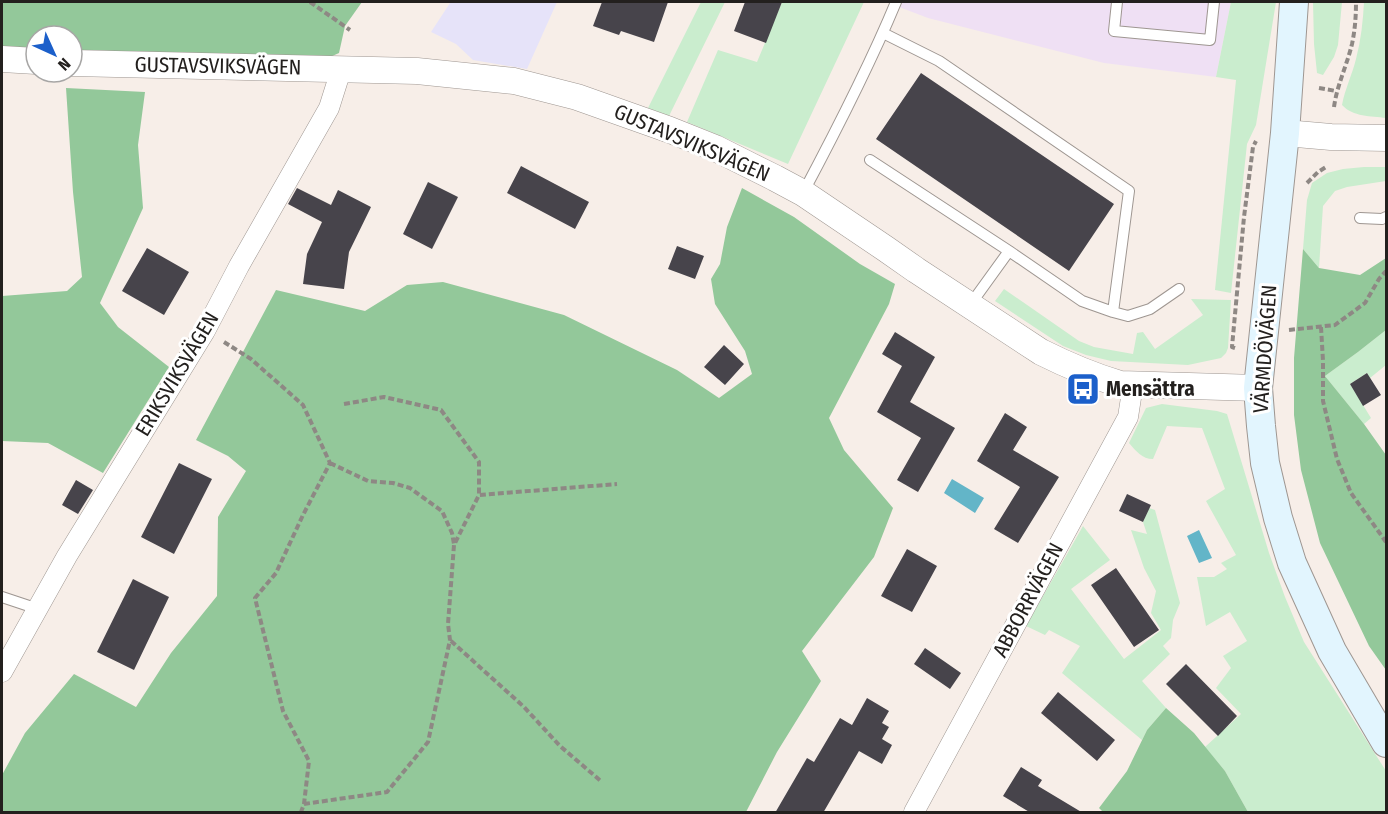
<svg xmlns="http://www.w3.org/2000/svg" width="1388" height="814" font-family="'Fira Sans Condensed',sans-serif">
<rect width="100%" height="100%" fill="#f7eee8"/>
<path fill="#efe0f4" d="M886,2H1231L1216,77L1104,63L928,18Z"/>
<path fill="#e6e3f9" d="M448,2H557L527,69L473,60L456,44L431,32L450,3Z"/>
<path fill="#caedce" d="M701,2H725L669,116L648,108Z
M782,2H864L788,164L687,122L718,50L757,62Z
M1231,2H1276L1256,125L1247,144L1231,293L1215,290L1236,80L1216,77Z
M1313,2H1342L1338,45L1334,57L1323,75L1317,73L1314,44Z
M1364,2H1386V118C1371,116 1353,117 1342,105C1345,89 1352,75 1356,59C1361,40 1363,21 1364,2Z
M1364,167H1386V181L1347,187L1335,191L1323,206L1319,268L1303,249L1307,200L1312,183L1327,173L1343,169Z
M1004,289L1079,341L1094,347L1133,354L1137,333L1143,332L1155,349L1203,315L1191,299L1231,300L1228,348L1226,353L1221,358L1188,365L1111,361L1086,355L1063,346L995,301Z
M1386,330V365L1370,378L1367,373L1350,384L1371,418L1364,424L1325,376L1358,352Z
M1162,404L1217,411L1227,414L1269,553L1285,597L1304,642L1386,771V812H1248L1225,771L1205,747L1241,714L1216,688L1231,668L1223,656L1247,641L1230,612L1206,626L1197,577H1214L1227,569L1221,563L1236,555L1206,501L1225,489L1202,428L1167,426L1153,459C1142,459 1136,451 1129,443L1146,408Z
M1149,508L1155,510L1180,603L1173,620L1171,638L1163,646L1170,654L1142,681L1166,708L1147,730L1142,740L1062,673L1080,646L1049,630L1045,635L1026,626L1083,526L1110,560L1071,589L1124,659L1161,630L1151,613L1156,591L1144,568L1131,530L1147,534L1143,522Z"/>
<path fill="#93c89a" d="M2,2H362L345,26L339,53L330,57L72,50V36H36V49L2,47Z
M66,88L145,92L138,145L143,208L100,303L118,327L169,367L103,473L48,443L2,441V296L67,291L82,277L73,192Z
M742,188L794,217L860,264L895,284L889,304L829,418L844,450L893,508L874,557L802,651L821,681L777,752L746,812H2V775L25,733L74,674L136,707L171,653L217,596L218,517L246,471L228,456L196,440L276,290L365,311L407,285L443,282L564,315L677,370L719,398L752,374L745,351L715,304L711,279L720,264L727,227Z
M1303,249L1319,268L1360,275L1386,258V330L1358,352L1325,376L1364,424L1386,455V670L1369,646L1320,543L1301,470L1294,415V358Z
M1166,708L1194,733L1225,771L1248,812H1103L1099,808L1127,771L1147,730Z"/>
<path fill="#63b5c8" d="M952,479L984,498L975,513L944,493Z
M1199,530L1212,558L1199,563L1187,536Z"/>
<path fill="#47444b" d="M602,2H668L654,42L621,31L619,35L593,26Z
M745,2H782L766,43L734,31Z
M921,73L1114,204L1069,271L876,139Z
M521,166L589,202L575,229L507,193Z
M428,182L458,197L432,249L403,234Z
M297,188L331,205L338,190L371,207L349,252L344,289L303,284L307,254L322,222L288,204Z
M677,246L704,256L695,279L668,269Z
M147,248L189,272L164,315L122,291Z
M895,332L935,357L910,402L955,428L918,492L897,480L921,438L877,412L902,366L882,354Z
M724,345L744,364L725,385L704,367Z
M1367,373L1381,395L1363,406L1350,384Z
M1005,413L1027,427L1013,450L1059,477L1018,543L994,529L1020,487L977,461Z
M179,463L212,479L174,554L141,537Z
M76,480L93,490L78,514L62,505Z
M1127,494L1151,505L1143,522L1119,511Z
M907,549L937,566L912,612L881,596Z
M1116,568L1159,630L1134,647L1091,585Z
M133,579L169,597L134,670L97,652Z
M925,648L961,673L950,689L914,664Z
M1186,664L1237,716L1218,736L1166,684Z
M1058,692L1115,740L1097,761L1041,713Z
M867,698L889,711L882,723L889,727L882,739L892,745L882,764L859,751L823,813H775L807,758L814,762L840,718L852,725Z
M1021,767L1042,780L1038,786L1083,813H1031L1003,796Z"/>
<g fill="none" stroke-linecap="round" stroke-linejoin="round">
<defs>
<path id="service" d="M1117,2L1114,31L1210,40L1214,2
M883,33L939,61L1129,191L1113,312
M870,160L1009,251
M803,193C836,131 869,67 896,2
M1360,218L1382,219L1386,217
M970,305L1009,251L1082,301L1113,312L1128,316L1150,309L1179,289
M2,597L38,609"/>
<path id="minor" d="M2,672L67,556L205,331L239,266L329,108L341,70
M914,812L1128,417L1133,385"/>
<path id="tertiary" d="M2,59L36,61
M72,63L417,71L514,81L577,97L670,130L715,148L775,178L803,193L886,249L916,270L1041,352C1067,365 1093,376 1120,384L1258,388
M1285,133L1331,137L1386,138"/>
<path id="secondary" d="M1294,2L1285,133L1258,388L1261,426L1265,463L1278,518L1292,563L1332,651L1386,743"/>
</defs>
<use href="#service" stroke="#9e9691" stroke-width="12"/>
<use href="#minor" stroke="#9e9691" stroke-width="21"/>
<use href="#tertiary" stroke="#9e9691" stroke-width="27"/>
<use href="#secondary" stroke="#9e9691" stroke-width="30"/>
<path stroke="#8e8884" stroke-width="4" stroke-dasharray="6 3" stroke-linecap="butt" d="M310,2L350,30
M1319,88L1336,91
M1334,107C1337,85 1347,65 1352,44C1355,30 1356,16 1356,2
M1307,183L1318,172L1326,167
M1321,327L1323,361V401L1337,459L1351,493L1386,542
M1289,330L1335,325L1365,303L1379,279L1386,271
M224,342L251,359L303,405L330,463L303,515L276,573L255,598L283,711L309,761L304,804L301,812
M1235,348L1232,347L1244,217L1253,147L1256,141
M344,404L384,397L441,410L479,462V495
M330,463L368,481L393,483L410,488L442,511L452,533L454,544
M451,641L524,707L560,746L602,782
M304,804L387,792L428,742L450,640L448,624L454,545L479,495L617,484"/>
<use href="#service" stroke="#fff" stroke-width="10"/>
<use href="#minor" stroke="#fff" stroke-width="20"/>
<use href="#tertiary" stroke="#fff" stroke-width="26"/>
<use href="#secondary" stroke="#e2f5fe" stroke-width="28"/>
</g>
<defs>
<symbol id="bus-square" viewBox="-11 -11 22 22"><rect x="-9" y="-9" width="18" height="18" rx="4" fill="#1b5fca" stroke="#fff"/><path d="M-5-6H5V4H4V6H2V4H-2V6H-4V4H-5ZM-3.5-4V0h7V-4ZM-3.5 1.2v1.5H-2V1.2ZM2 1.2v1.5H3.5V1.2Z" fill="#fff"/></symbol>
</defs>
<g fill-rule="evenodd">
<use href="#bus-square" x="1064" y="370" width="38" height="38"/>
</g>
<g text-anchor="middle" stroke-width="6" stroke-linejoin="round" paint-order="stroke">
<g font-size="21" fill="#23201e" stroke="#fff">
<text transform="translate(218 66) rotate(1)" y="7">GUSTAVSVIKSVÄGEN</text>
<text transform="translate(692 143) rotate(23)" y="7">GUSTAVSVIKSVÄGEN</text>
<text transform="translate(1265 349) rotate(-86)" y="7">VÄRMDÖVÄGEN</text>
<text transform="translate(177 374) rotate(-59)" y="7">ERIKSVIKSVÄGEN</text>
<text transform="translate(1028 600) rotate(-62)" y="7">ABBORRVÄGEN</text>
</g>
<g font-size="21" font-weight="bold" fill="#23201e" stroke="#fff" text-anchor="start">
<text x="1106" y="396">Mensättra</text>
</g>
</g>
<rect width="1388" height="814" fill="none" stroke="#23201e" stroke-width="6"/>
<g transform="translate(54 54) rotate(135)"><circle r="28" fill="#ffffff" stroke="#a7a6a5" stroke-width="1.5"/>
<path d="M0-4.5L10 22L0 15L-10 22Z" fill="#1b5fca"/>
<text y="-9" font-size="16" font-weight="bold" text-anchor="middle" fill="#23201e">N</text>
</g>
</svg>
